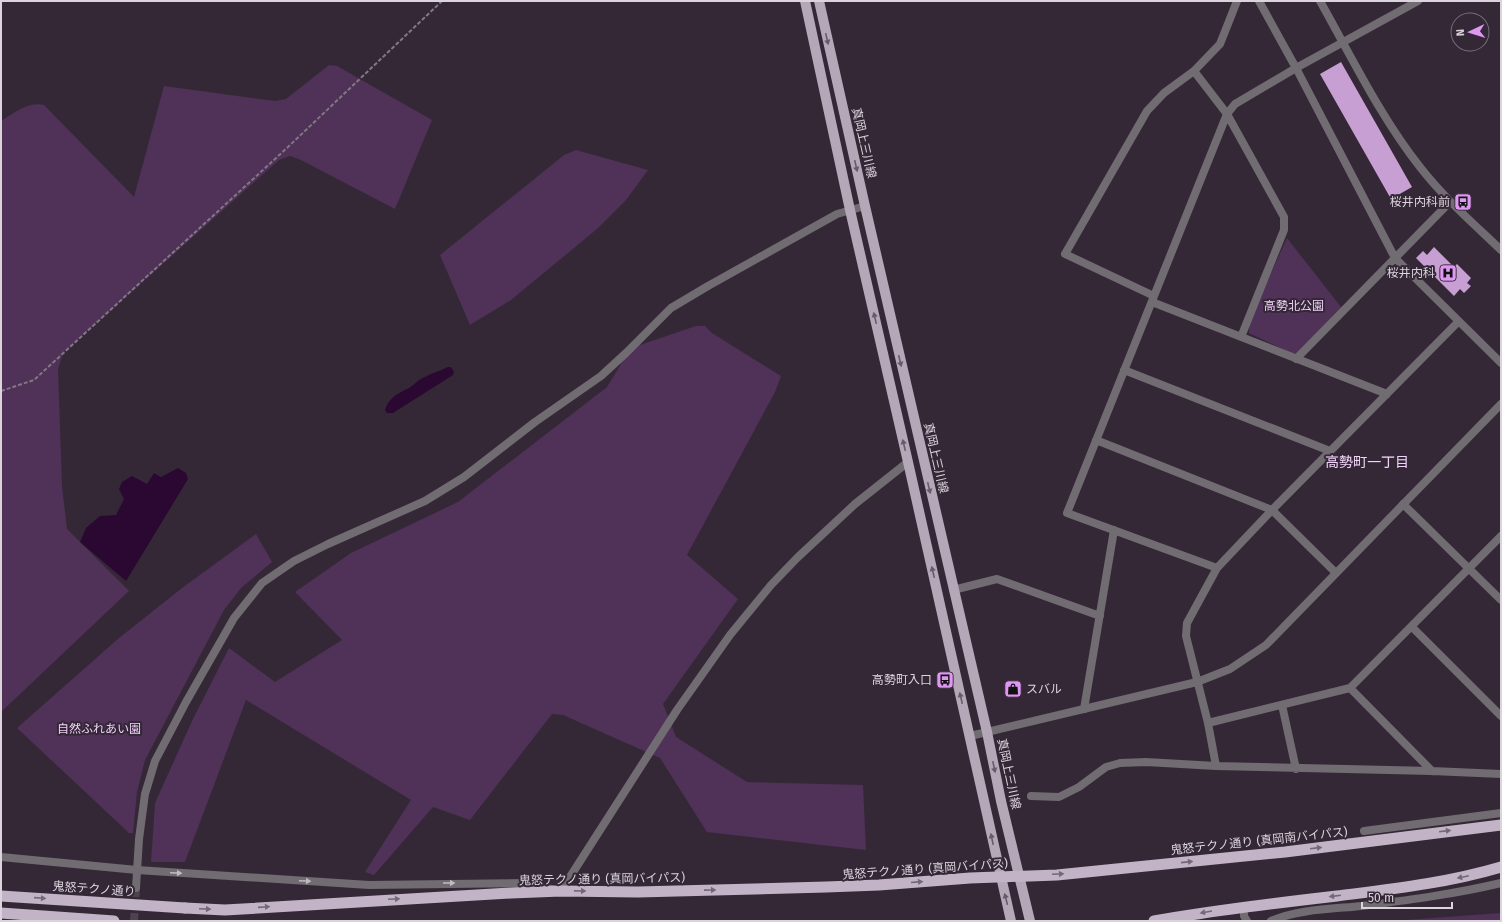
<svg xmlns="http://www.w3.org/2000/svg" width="1502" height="922" font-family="'Fira Sans','Noto Sans JP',sans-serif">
<rect width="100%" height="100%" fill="#342837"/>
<path fill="#503158" d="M329,65L337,66L432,120L395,209L301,160L290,156L279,160L63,353L58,369L62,486L67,529L129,591L1,712V121C14,113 28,101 44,105L134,197L164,86L275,101L286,99Z
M576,150L648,170L626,200L597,229L511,300L470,325L440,255L564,155Z
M1287,238L1341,307L1298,353L1293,354L1249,333V322Z
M696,326H705L712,333L781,376L775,392L687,555L738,599L663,704L676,737L747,782L863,785L866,850L707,832L660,758L563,715L552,714L470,820L433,807L374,875L365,872L411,800L246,700L185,862H151L155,803L192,721L229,648L275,682L342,640L295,592L351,553L458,502L607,387L631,348Z
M256,534L272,562L241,588L224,610L145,760L137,792L133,833H129L17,728L119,638L182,588Z
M1501,913V921H1391Z"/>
<path fill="#2a0832" d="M448,367H451L454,372L453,375L393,413H387L385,410C389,397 399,393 409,388C415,384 419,379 425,377C432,373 440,371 448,367Z
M178,468L186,473L188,479L126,581L80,542L86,528L100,516L116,515L124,499L119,489L122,482L132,476L147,484L154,473L161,477C167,474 172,471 178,468Z"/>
<path fill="#c79fd2" d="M1341,62L1412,187L1391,199L1320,74Z
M1434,247L1454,267L1457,264L1471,278L1467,283L1471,286L1464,293L1460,289L1454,296L1416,258L1423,251L1427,255Z"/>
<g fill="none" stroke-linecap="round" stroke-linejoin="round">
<path stroke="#4d4250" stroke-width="8" stroke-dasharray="8 4" stroke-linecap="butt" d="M134,921L136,888"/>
<path stroke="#817884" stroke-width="2" stroke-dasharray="4 2" stroke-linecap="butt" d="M1,391L34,380L288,147L442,1"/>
<path stroke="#716b72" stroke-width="8" d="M1259,1L1296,68L1395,258L1501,363
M1194,71L1227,114L1284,217V230L1241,337
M1154,296L1065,254L1147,111L1164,93L1194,71L1220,44L1237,1
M1152,302L1387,394
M1296,359L1450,202
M1124,370L1330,451
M1096,440L1272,510L1336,573
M1403,504L1501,600
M1217,568L1067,513L1227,114L1235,104L1296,68L1418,1
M953,590L997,579L1100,616
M1412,627L1501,716
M1350,688L1432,771
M1282,705L1296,769
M1084,709L1114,530
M1208,723L1350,688L1501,536
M1216,766L1208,723L1186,636L1187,623L1217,568L1272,510L1458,322
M1031,796L1059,797L1079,787L1106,767L1120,763L1146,762L1216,766L1432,771L1501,774
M1364,831L1501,813
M1,857L137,870L369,885L523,883L561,891L677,710L730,635L771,585L797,558L855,504L908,462
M1244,907V916L1247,921
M1271,921C1299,909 1332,909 1362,906C1408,900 1455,894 1501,883"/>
<path stroke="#716b72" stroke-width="8" d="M1320,1C1351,56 1381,118 1420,167C1444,198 1473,223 1501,250
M970,736L1197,682L1230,669L1266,645L1501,404
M136,888L139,839L145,794L155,761L186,702L234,618L262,583L294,561L328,544L425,501L464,477L535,422L601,376L626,353L671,308L708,286L837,214L865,206"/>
<path stroke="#b4a8b8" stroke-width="10" d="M805,1L850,210L908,462L1011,921
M819,1L865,206L987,732L1001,801L1030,921"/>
<path stroke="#c2b4c6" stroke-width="11" d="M185,908L225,910L511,893L561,891L638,892L826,887L879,885L970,878L1057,875L1285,852L1501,825
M1,913L114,921
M1154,921C1215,910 1276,903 1337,896C1392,889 1447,883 1501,867"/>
<path stroke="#c2b4c6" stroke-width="11" d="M1,896L185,908"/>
</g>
<defs><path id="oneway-solid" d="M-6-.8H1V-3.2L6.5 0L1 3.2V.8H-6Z"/></defs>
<g fill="#675b6b">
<use href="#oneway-solid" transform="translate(827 39) rotate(77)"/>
<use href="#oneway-solid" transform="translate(856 166) rotate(77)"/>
<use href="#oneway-solid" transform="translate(875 318) rotate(-103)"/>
<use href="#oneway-solid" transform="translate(900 361) rotate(77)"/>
<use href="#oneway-solid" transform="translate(904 445) rotate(-103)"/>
<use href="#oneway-solid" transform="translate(929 488) rotate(77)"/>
<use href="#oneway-solid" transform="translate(933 572) rotate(-103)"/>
<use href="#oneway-solid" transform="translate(961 698) rotate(-103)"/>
<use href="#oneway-solid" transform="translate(994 767) rotate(78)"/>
<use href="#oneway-solid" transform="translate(992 839) rotate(-102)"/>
<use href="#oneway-solid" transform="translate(1006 899) rotate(-104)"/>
</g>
<g fill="#746777">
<use href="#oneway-solid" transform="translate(1445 831) rotate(-7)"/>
<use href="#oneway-solid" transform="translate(1316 848) rotate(-7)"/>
<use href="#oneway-solid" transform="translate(1187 862) rotate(-6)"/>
<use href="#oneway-solid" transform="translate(1058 874) rotate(-3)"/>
<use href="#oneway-solid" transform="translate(1463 877) rotate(168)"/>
<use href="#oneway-solid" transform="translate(917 882) rotate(-5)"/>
<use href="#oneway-solid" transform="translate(710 890) rotate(-1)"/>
<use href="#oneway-solid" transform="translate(580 891) rotate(1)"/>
<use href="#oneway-solid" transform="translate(1335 896) rotate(173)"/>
<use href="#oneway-solid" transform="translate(40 898) rotate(4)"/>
<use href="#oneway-solid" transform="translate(394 899) rotate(-3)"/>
<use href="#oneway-solid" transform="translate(264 907) rotate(-4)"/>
<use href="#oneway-solid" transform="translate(205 909) rotate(2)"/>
<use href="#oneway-solid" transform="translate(1206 912) rotate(170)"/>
</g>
<g fill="#c0bac2">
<use href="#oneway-solid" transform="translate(176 873) rotate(3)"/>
<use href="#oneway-solid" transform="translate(305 881) rotate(3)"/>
<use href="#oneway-solid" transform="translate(449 883)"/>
</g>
<defs>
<symbol id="bus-square" viewBox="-11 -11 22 22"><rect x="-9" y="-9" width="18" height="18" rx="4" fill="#df98f2" stroke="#342837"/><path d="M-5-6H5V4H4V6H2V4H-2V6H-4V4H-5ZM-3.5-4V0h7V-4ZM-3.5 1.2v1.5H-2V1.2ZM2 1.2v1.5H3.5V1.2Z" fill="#111"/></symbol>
<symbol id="hospital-square" viewBox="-11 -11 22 22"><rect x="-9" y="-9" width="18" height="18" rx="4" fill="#df98f2" stroke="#342837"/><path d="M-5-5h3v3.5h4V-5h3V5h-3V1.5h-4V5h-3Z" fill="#111"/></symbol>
<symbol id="shop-square" viewBox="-11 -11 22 22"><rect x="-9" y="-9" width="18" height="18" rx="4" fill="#df98f2" stroke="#342837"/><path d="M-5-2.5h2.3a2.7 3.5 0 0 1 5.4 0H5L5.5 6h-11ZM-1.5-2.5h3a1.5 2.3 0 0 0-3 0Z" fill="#111"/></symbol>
</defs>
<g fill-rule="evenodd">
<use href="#bus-square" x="1453" y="192" width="20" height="20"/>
<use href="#hospital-square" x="1438" y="263" width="20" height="20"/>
<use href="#bus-square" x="935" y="670" width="20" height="20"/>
<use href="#shop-square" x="1003" y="679" width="20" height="20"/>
</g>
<g text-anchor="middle" stroke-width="4" stroke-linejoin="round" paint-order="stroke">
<g font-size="12" fill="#dbd4dd" stroke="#342837">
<text transform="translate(864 143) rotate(77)" y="4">真岡上三川線</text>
<text transform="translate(936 458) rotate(77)" y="4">真岡上三川線</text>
<text transform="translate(1009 774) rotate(78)" y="4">真岡上三川線</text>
<text transform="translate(1259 841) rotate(-6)" y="4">鬼怒テクノ通り (真岡南バイパス)</text>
<text transform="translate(925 869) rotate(-4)" y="4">鬼怒テクノ通り (真岡バイパス)</text>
<text transform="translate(602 879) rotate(-1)" y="4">鬼怒テクノ通り (真岡バイパス)</text>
<text transform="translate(94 889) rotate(4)" y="4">鬼怒テクノ通り</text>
</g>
<g font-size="12" fill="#dbd4dd" stroke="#342837" text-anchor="end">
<text x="1450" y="206">桜井内科前</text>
<text x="1435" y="277">桜井内科</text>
<text x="932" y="684">高勢町入口</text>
<text x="1026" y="693" text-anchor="start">スバル</text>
</g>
<g font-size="12" fill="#f0cef9" stroke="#342837">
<text x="1294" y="310">高勢北公園</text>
<text x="99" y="733">自然ふれあい園</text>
</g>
<g font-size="14" fill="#f2d4fa" stroke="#342837">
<text x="1367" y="467">高勢町一丁目</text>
</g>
</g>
<rect width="1502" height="922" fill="none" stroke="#dbd4dd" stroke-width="4"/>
<g transform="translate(1470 32) rotate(266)"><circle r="19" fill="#342837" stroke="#776d79"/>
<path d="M0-3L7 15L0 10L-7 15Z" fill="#df98f2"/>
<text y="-6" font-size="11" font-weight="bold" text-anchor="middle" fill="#dbd4dd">N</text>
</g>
<path d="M1362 902v6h90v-6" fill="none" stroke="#dbd4dd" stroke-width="2"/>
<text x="1368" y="902" font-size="12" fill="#dbd4dd" stroke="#342837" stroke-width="3" paint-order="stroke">50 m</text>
</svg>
